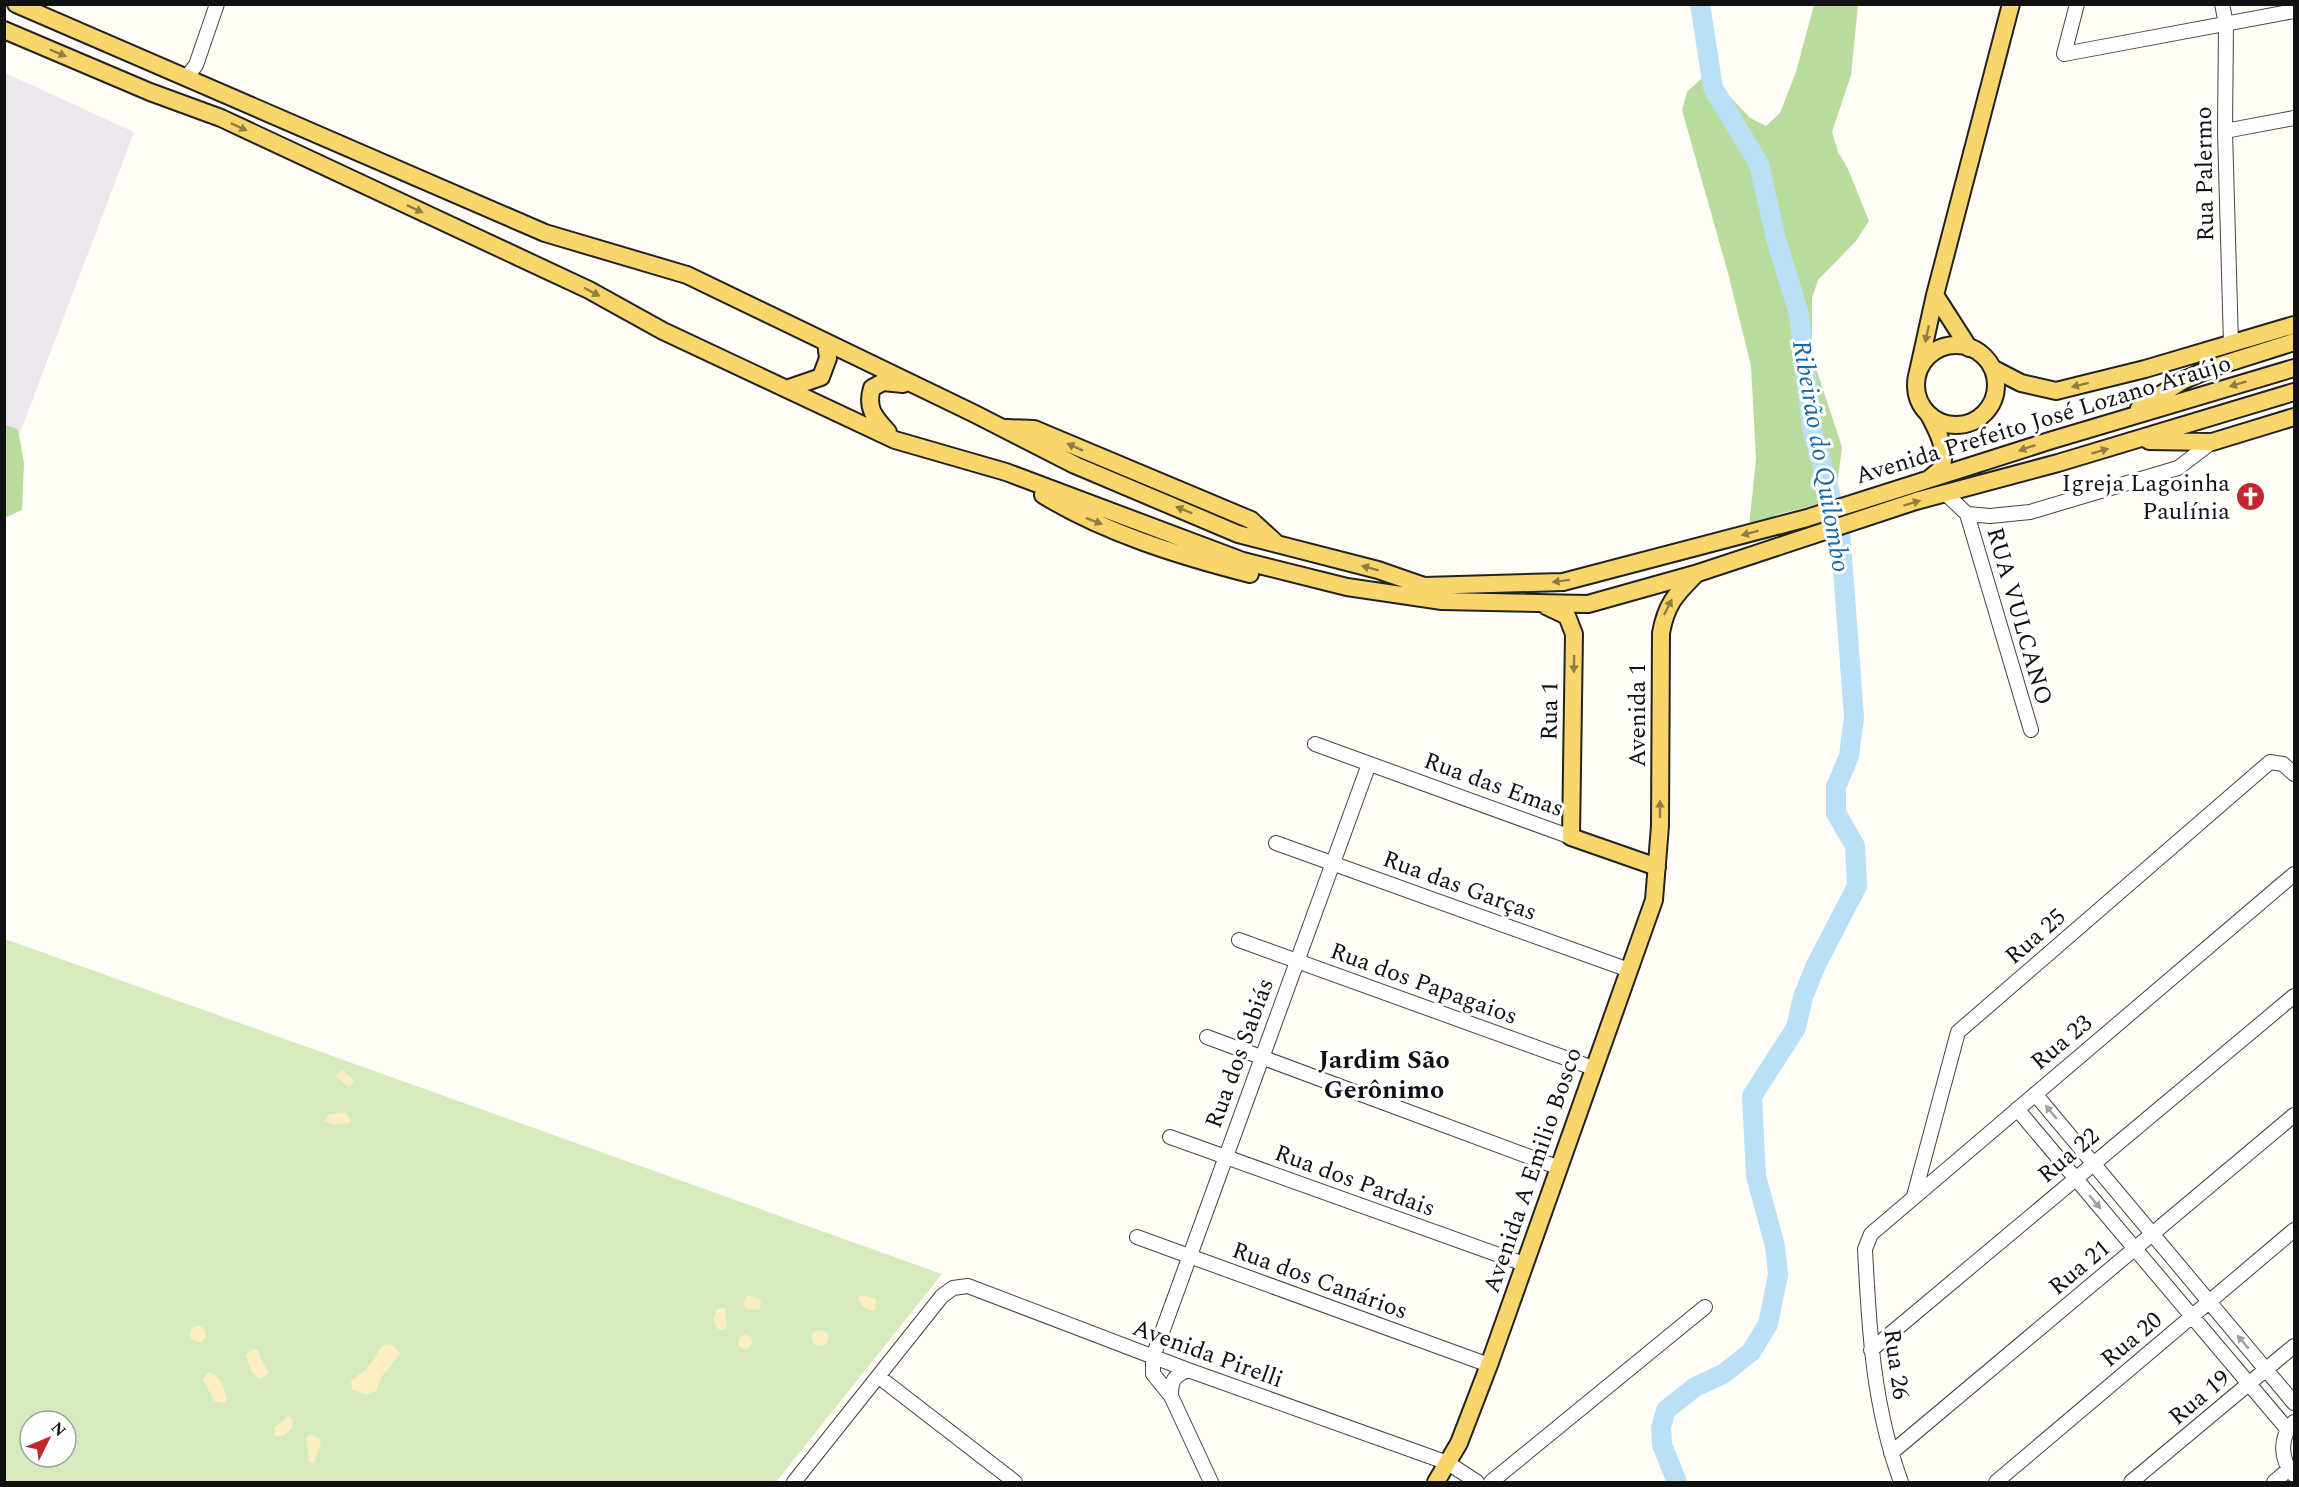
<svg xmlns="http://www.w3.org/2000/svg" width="2299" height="1487" font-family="Spectral,serif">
<rect width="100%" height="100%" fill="#fffdf5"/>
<path fill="#eee6ef" d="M5,73L134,132L5,472Z"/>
<path fill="#d5ebbd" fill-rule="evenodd" d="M5,939L942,1274L776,1482H5ZM30,1421H66V1457H30Z"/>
<path fill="#b9dc9c" d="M1814,5H1858L1851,75L1832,132L1838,152L1848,169L1869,221L1856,241L1818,280L1812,298V356L1842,447L1837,486L1830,501L1776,515L1748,536L1756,459L1751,366L1728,273L1682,110L1687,92L1701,79L1719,85L1750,118L1766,126L1780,113L1796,72Z
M5,425L18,429L24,464L22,510L4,518Z"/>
<path fill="#fbeec1" d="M342,1070L354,1080L350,1088L335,1076Z
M345,1112L351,1120L348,1123L333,1125L324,1121L329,1114Z
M861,1295L876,1299L875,1309L870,1311L862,1306L857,1298Z
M747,1296H752L761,1300L760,1310L747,1309L743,1305Z
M720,1308L725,1309L727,1328L723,1330L718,1329L713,1320L716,1311Z
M190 1334a8 8 0 1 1 16 0a8 8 0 1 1-16 0Z
M812 1338a8 8 0 1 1 16 0a8 8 0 1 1-16 0Z
M738 1342a7 7 0 1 1 14 0a7 7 0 1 1-14 0Z
M388,1344L394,1346L400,1354L382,1376L376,1391L367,1394L352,1390L351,1381L367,1368L383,1345Z
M254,1349L258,1350L261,1360L269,1373L260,1379C251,1374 248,1365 246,1355Z
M209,1372C220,1375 225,1390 227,1400L224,1403L214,1401L203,1379Z
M288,1416L293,1419L292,1428L284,1435L275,1437L274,1428Z
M310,1434L319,1438L321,1445L314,1463L309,1462L306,1438Z"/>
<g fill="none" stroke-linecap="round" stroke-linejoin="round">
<path stroke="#b9e0f7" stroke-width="20" d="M1677,1482L1662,1445L1661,1427L1666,1410L1695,1387L1723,1374L1751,1352L1768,1324L1778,1275L1775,1246L1756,1176L1752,1096L1796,1028L1803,997L1816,965L1857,886L1855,846L1836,813V787L1849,756L1854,717L1840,530L1812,429L1799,314L1776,239L1759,164L1713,88L1700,4"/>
<defs>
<path id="minor" d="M2077,4L2064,54L2294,11
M2222,4L2226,24L2225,131L2231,344
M186,78L196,65L217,4
M2225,131L2294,118
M1946,494L1967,514L1990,516L2030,512L2178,468L2212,442
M1967,514L2031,730
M1315,744L1571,837
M1276,843L1629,970
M1239,940L1593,1068
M1207,1037L1557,1167
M2035,1094L2294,1403
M2017,1109L2288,1430
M1170,1137L1524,1264
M1914,1196L1958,1032L2270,762L2283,764L2294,774
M1137,1237L1489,1365
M1871,1350L2294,996
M879,1377L1015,1482
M1171,1396C1171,1381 1173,1376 1188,1370
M2294,1422C2279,1437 2280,1460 2294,1475
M1891,1453L2294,1115
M794,1482L942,1296L953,1288L968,1286L1188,1370L1448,1463L1477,1482
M1211,1482L1171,1396L1153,1374V1357L1369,764
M1491,1482L1705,1307
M1901,1482C1873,1406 1869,1329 1865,1249L1871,1234L2294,874
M1996,1482L2294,1230
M2131,1482L2294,1346
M2274,1482L2289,1469"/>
<path id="major" d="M16,4L545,233L687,275L973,413L1075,465L1238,534L1378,570L1424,586L1563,582L1807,518L2049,441L2294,368
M4,30L150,92L221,118L589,290L663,331L895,440L1006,472L1243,561L1347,587L1442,601L1588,604L1695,574L1916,501L2058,463L2294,392
M1935,295L1969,348
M1916 385a40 40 0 1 1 80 0a40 40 0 1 1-80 0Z
M1992,368L2021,383L2056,391L2145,369L2294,325
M1918,372L1935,295L2011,4
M789,388L821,377L828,358L826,342
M2139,408L2184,380L2215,367L2294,342
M1929,415C1938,432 1948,450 1941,469L1929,479
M1006,428L1034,429L1251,520L1275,542
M888,432C874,417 866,408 872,388L883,382L903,384
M2149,441L2212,442L2294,417
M1043,495C1105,533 1180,556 1250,574
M1546,606L1567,616L1574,634L1571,837L1657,867
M1436,1482L1459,1443L1489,1365L1654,900L1660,826L1661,633C1666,605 1675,595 1695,575"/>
</defs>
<use href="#minor" stroke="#444" stroke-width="16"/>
<use href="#major" stroke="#222" stroke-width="20"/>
<use href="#minor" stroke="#fff" stroke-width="14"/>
<use href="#major" stroke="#f9d66b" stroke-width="16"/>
</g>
<defs><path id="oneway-solid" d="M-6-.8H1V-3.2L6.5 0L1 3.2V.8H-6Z" transform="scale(1.5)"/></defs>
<g fill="#917d42">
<use href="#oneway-solid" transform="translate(58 53) rotate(23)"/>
<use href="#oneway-solid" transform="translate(239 127) rotate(25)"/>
<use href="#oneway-solid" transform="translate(415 209) rotate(25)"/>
<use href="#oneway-solid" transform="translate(592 292) rotate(28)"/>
<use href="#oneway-solid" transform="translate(1927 334) rotate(102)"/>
<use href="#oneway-solid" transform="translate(2238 384) rotate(163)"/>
<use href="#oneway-solid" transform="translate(2080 385) rotate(166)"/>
<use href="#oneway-solid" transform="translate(1075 447) rotate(-156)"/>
<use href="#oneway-solid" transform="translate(2027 448) rotate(161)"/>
<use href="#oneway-solid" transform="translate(2100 451) rotate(-17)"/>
<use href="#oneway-solid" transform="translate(1912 503) rotate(-17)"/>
<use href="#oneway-solid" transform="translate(1184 510) rotate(-158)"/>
<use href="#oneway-solid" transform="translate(1094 521) rotate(21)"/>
<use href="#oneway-solid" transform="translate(1750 533) rotate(165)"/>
<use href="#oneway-solid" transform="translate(1370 568) rotate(-165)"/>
<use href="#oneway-solid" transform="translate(1561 581) rotate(173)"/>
<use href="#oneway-solid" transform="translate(1668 607) rotate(-64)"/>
<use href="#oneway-solid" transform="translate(1574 664) rotate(91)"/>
<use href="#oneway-solid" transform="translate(1660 809) rotate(-90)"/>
</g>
<g fill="#a0a0a0">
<use href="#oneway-solid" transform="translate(2051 1112) rotate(-130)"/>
<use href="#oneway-solid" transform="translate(2095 1202) rotate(50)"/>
<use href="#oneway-solid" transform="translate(2243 1342) rotate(-130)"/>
</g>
<defs>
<symbol id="church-disc" viewBox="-11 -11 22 22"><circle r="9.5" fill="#c4262e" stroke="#fff"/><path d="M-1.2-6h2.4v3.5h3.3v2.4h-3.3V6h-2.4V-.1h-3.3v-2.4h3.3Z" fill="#fff"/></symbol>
</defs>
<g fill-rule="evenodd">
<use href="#church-disc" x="2234" y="480" width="33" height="33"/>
</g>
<g text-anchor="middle" stroke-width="6" stroke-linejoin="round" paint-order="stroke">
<g font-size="24" fill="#111" stroke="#fff">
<text transform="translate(2204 174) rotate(-91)" y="8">Rua Palermo</text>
<text transform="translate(2043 419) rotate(-17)" y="8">Avenida Prefeito José Lozano Araújo</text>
<text transform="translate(2020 616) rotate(74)" y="8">RUA VULCANO</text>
<text transform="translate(1549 711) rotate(-89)" y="8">Rua 1</text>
<text transform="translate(1637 715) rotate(-90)" y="8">Avenida 1</text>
<text transform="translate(1494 784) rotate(20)" y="8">Rua das Emas</text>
<text transform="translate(1460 885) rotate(20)" y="8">Rua das Garças</text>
<text transform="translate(2035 936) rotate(-41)" y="8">Rua 25</text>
<text transform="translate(1424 983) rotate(20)" y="8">Rua dos Papagaios</text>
<text transform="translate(2061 1042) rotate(-40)" y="8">Rua 23</text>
<text transform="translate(1239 1053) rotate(-70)" y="8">Rua dos Sabiás</text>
<text transform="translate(2068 1155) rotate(-40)" y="8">Rua 22</text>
<text transform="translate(1532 1170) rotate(-71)" y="8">Avenida A Emilio Bosco</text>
<text transform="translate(1355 1180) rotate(20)" y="8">Rua dos Pardais</text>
<text transform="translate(2079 1267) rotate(-40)" y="8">Rua 21</text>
<text transform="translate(1320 1280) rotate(20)" y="8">Rua dos Canários</text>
<text transform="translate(2131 1339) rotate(-40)" y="8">Rua 20</text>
<text transform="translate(1208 1353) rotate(20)" y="8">Avenida Pirelli</text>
<text transform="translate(1897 1364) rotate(82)" y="8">Rua 26</text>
<text transform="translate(2199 1397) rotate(-40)" y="8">Rua 19</text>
</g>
<g font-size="24" fill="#111" stroke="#fff" text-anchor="end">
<text x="2230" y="491">Igreja Lagoinha<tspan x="2230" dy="28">Paulínia</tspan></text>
</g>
<g font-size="26" font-style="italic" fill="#1768a6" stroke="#fff">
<text transform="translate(1822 456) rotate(80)" y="9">Ribeirão do Quilombo</text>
</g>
<g font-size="26" font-weight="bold" fill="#111" stroke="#fff">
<text x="1384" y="1068">Jardim São<tspan x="1384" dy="30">Gerônimo</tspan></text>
</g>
</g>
<rect width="2299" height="1487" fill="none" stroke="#111111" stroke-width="12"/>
<g transform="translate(48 1439) rotate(47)"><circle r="28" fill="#ffffff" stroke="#a0a0a0" stroke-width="1.5"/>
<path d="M0-4.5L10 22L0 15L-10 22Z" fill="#c4262e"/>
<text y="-9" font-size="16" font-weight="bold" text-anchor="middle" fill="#111111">N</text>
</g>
</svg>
